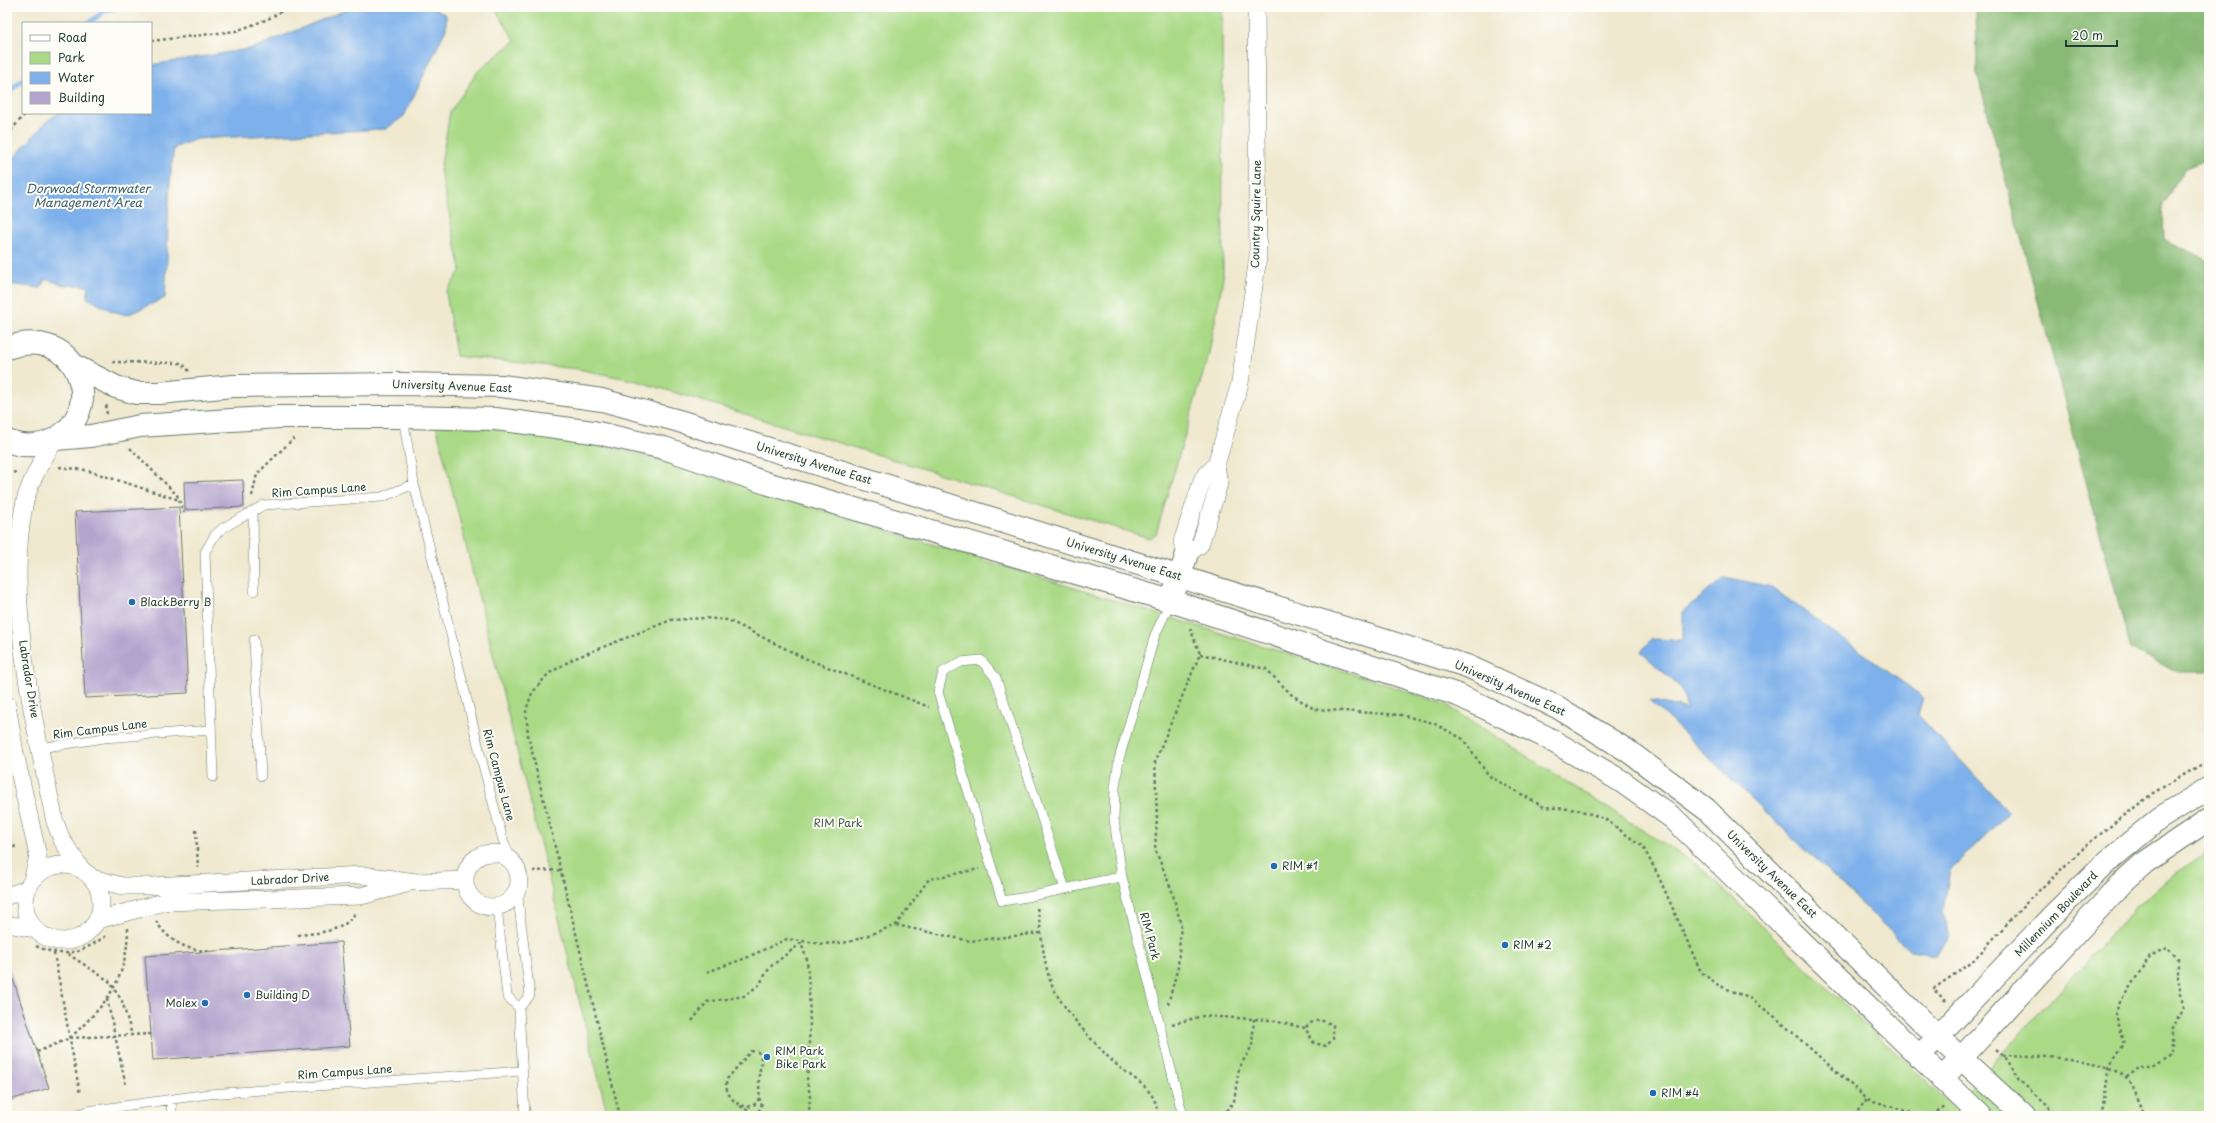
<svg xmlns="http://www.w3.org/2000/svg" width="2216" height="1123" font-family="'Playpen Sans',sans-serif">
<rect width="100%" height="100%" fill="#fdfcf7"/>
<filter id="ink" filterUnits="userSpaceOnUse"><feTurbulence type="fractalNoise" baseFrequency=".025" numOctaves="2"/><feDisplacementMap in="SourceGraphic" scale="8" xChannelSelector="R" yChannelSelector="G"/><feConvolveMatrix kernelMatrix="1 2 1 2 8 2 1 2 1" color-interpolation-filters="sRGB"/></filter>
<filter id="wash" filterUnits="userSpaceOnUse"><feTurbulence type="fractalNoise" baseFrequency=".012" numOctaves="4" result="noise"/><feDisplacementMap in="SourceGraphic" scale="16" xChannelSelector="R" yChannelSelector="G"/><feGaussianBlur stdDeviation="0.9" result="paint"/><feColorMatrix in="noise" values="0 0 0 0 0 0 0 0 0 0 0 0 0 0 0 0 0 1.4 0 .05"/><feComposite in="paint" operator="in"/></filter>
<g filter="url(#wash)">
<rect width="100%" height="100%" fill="#f0e9d0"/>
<path fill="#abda87" stroke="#658c5e" d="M494,7H1222L1223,278L1209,353L1156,534L1149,538L637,381L578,369L456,356L446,292L461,270L440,170L450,112L479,70L515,41Z
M436,425C507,427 580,438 649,457L1376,681L1445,704L1700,867L1953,1107L2133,910L2174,874L2209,851V1116H608Z"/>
<path fill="#88ba74" stroke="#547c54" d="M1976,7H2209V159L2185,168L2163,204L2164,239L2209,261V671H2175L2131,650L1977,73Z"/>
<path fill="#7eb1eb" stroke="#4e7790" d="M378,7H431L446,15V29L404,116L386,129L196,139L174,148C166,198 169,248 165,298L127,315L112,311L87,298L89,286L64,285L45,279L41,288L7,284V166L46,122L58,113H151V65L254,48L348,9Z
M1725,577L1771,587L1923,697L1918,715L2009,812L1950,870L1943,911L1949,937L1936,955L1911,951L1649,700L1687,709L1681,688L1641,652L1651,639L1683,640V612Z"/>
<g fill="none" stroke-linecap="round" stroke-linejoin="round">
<path stroke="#7eb1eb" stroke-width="5" d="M89,23L104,11L122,7
M7,93L23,80"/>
</g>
<g id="blocks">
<path fill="#b3a4ce" d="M243,480L244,507L185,510L184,482Z
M179,507L188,693L85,698L75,512Z
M341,942L350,1046L153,1060L145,956Z
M7,970H10L49,1088L7,1101Z"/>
</g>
</g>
<g filter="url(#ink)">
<use href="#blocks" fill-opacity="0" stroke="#68796b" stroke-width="1"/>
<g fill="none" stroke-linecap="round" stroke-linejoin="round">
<defs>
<path id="service" d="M403,417L414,484L484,769L503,840L512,861
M253,511L254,591
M1171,601L1155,635L1119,759L1115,787L1114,819L1122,877L1183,1116
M254,640L261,776
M40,748L104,738L211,730
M213,777L205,552L215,535L223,528L264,505L382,497L414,484
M1065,889L996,678L981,660L961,662L943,672L938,692L1002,901C1042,896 1081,884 1122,877
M517,890L530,995L519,1008L525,1116
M497,907L507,996L519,1008
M171,1100L172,1116
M71,1116L88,1111L209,1094L521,1071"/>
<path id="minor" d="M56,439C43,458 31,479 25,501C4,597 35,727 55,822L62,840L82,870
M1216,465L1203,478L1182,542L1187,554L1200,545L1219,484L1216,465L1240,383L1258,257L1256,7
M7,705L15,753L38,856L32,881
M465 880a27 27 0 1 1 54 0a27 27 0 1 1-54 0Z
M25 903a38 38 0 1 1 76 0a38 38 0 1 1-76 0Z
M92,878L122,886H153L362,875L416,882L464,880
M7,896L27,889
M98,920L164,902L361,896L406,884
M7,924L34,929"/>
<path id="tertiary" d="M1171,601L1187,554
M1919,1057L2054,914L2108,861L2160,818L2209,788
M1942,1079L2123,882L2144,863L2209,819"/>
<path id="secondary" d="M7,348C34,338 64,344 77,372C80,380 83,390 82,399C77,436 40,454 7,441
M73,365L116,387L136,393H159L233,386L401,384L502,386L602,400L679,421L1467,666L1557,707L1628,751L1706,809L1939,1038L2024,1116
M56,439L91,436L140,426L215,421L280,417H403L496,419L593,432L664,448L766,483L1171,601L1458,695L1546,737L1621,781L1673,818L1981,1116"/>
</defs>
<use href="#service" stroke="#68796b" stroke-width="10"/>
<use href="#minor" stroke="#68796b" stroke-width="18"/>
<use href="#tertiary" stroke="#68796b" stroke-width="24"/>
<use href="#secondary" stroke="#68796b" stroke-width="24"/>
<path stroke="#68796b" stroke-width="2.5" stroke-dasharray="3 3" stroke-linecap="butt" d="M151,41L236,31L268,19L289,7
M7,135L26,113
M112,362L182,363L189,371
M107,414L106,408L108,403
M130,448L177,495L184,513
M59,467L86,470L179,500
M7,473L18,472
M252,496L257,474L294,438
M1200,654L1266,669L1292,695L1314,709L1401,715L1433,723L1463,739L1489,776L1544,807L1579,810L1605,819L1643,847L1657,873L1701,972L1718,985L1751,999L1775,1017L1867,1099L1912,1113L1916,1116
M196,830L198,868
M7,858L17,843
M533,871L561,870
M1037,908C1042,932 1042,958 1051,983C1058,1001 1081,1028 1094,1042C1102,1050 1109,1059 1118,1066C1135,1080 1159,1091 1157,1116
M156,921C168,941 187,951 210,951
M896,925L970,941L1040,933
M298,935C317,933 345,932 355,913
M36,946C66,959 80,953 106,936
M54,953L80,1094
M68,954L109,981L122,1001L132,1035
M707,972L746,958L787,939L824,944L849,942L896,925L929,879L979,869
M107,999L126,1086
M1946,1001L1933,989L1971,963L2029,900L2089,843L2153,793L2209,760
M1168,1004L1178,967L1181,925L1172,891L1155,849L1157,818L1155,761L1200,654L1190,628
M692,1021L707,1002L744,996L759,985L770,967L801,943L807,960L809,989L810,1023L807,1081L810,1095L809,1116
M1172,1024L1203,1016L1269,1020L1305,1028L1314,1043L1326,1046L1333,1039V1025C1321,1019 1315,1018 1305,1028
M70,1038C107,1003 127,981 128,928
M1996,1049L2003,1055L2019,1080L2059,1116
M751,1051L758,1052C764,1060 760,1066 759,1076C758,1083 761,1094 758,1100C749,1117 721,1098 727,1079Z
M37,1052L70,1038L151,1034
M2003,1055C2031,1056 2107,1057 2126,1078C2135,1089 2137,1105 2147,1116
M759,1098L762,1103L759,1111
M740,1106L752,1113L759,1111
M620,1116L528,735L526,710L532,693L548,674L573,659L671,620L705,618L728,620L802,657L929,707
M1223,1116L1234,1101L1239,1068L1252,1046L1254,1019
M1854,1116L1867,1099
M1932,1116L1945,1107
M2104,1116L2102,1113L2109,1067L2124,1045L2115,1015L2119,1004L2150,956L2166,948L2178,958V978L2183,1006L2172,1031V1056L2153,1068H2139L2126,1078"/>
<use href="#service" stroke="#fff" stroke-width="9"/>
<use href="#minor" stroke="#fff" stroke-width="17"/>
<use href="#tertiary" stroke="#fff" stroke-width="22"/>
<use href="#secondary" stroke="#fff" stroke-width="22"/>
</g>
</g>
<g fill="#1f6fb2" stroke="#fdfcf7" stroke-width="1.5">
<circle cx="132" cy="602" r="4"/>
<circle cx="1274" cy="866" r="4"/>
<circle cx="1505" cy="945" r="4"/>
<circle cx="247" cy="995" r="4"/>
<circle cx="205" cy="1003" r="4"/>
<circle cx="767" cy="1057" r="4"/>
<circle cx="1653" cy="1093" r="4"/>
</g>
<g text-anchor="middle" stroke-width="4" stroke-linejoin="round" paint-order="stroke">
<g font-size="11" fill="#1f3d34" stroke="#fdfcf7">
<text transform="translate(1256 214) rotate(-89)" y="4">Country Squire Lane</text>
<text transform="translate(452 386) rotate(2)" y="4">University Avenue East</text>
<text transform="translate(814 463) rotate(17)" y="4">University Avenue East</text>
<text transform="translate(319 490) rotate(-4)" y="4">Rim Campus Lane</text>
<text transform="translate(1124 559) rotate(17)" y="4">University Avenue East</text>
<text transform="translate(29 679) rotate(81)" y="4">Labrador Drive</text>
<text transform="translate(1510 688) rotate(24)" y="4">University Avenue East</text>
<text transform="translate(100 729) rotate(-7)" y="4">Rim Campus Lane</text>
<text transform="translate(499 775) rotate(75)" y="4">Rim Campus Lane</text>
<text transform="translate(1772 874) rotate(44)" y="4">University Avenue East</text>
<text transform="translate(290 879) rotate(-3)" y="4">Labrador Drive</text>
<text transform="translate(2056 914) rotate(-46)" y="4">Millennium Boulevard</text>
<text transform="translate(1150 936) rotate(75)" y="4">RIM Park</text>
<text transform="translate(345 1072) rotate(-4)" y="4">Rim Campus Lane</text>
</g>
<g font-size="11" fill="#1f3d34" stroke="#fdfcf7" text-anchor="start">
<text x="140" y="606">BlackBerry B</text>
<text x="1282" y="870">RIM #1</text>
<text x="1513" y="949">RIM #2</text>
<text x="255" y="999">Building D</text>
<text x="197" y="1007" text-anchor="end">Molex</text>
<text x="775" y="1055">RIM Park<tspan x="775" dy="13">Bike Park</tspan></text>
<text x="1661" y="1097">RIM #4</text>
</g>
<g font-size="11" fill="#3b5c45" stroke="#fdfcf7">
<text x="838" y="827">RIM Park</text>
</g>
<g font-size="12" font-style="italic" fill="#3c606b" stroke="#fdfcf7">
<text x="88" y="193">Dorwood Stormwater<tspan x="88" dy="14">Management Area</tspan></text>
</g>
</g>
<rect width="2216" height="1123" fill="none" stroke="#fdfcf7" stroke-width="24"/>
<rect x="22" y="22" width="130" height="92" fill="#fdfcf7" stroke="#a4b0a9"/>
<rect x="30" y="35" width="20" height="6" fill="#ffffff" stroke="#a4b0a9"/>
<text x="58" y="42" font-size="12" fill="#1f3d34">Road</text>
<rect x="30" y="52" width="20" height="12" fill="#abda87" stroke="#a4b0a9"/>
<text x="58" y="62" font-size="12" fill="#1f3d34">Park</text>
<rect x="30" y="72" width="20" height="12" fill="#7eb1eb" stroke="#a4b0a9"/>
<text x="58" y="82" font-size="12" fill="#1f3d34">Water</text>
<rect x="30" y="92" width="20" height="12" fill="#b3a4ce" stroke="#a4b0a9"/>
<text x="58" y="102" font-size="12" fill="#1f3d34">Building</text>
<path d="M2066 40v6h51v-6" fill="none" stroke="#1f3d34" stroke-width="2"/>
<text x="2072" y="40" font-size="12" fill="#1f3d34" stroke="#fdfcf7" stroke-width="3" paint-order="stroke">20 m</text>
</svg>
